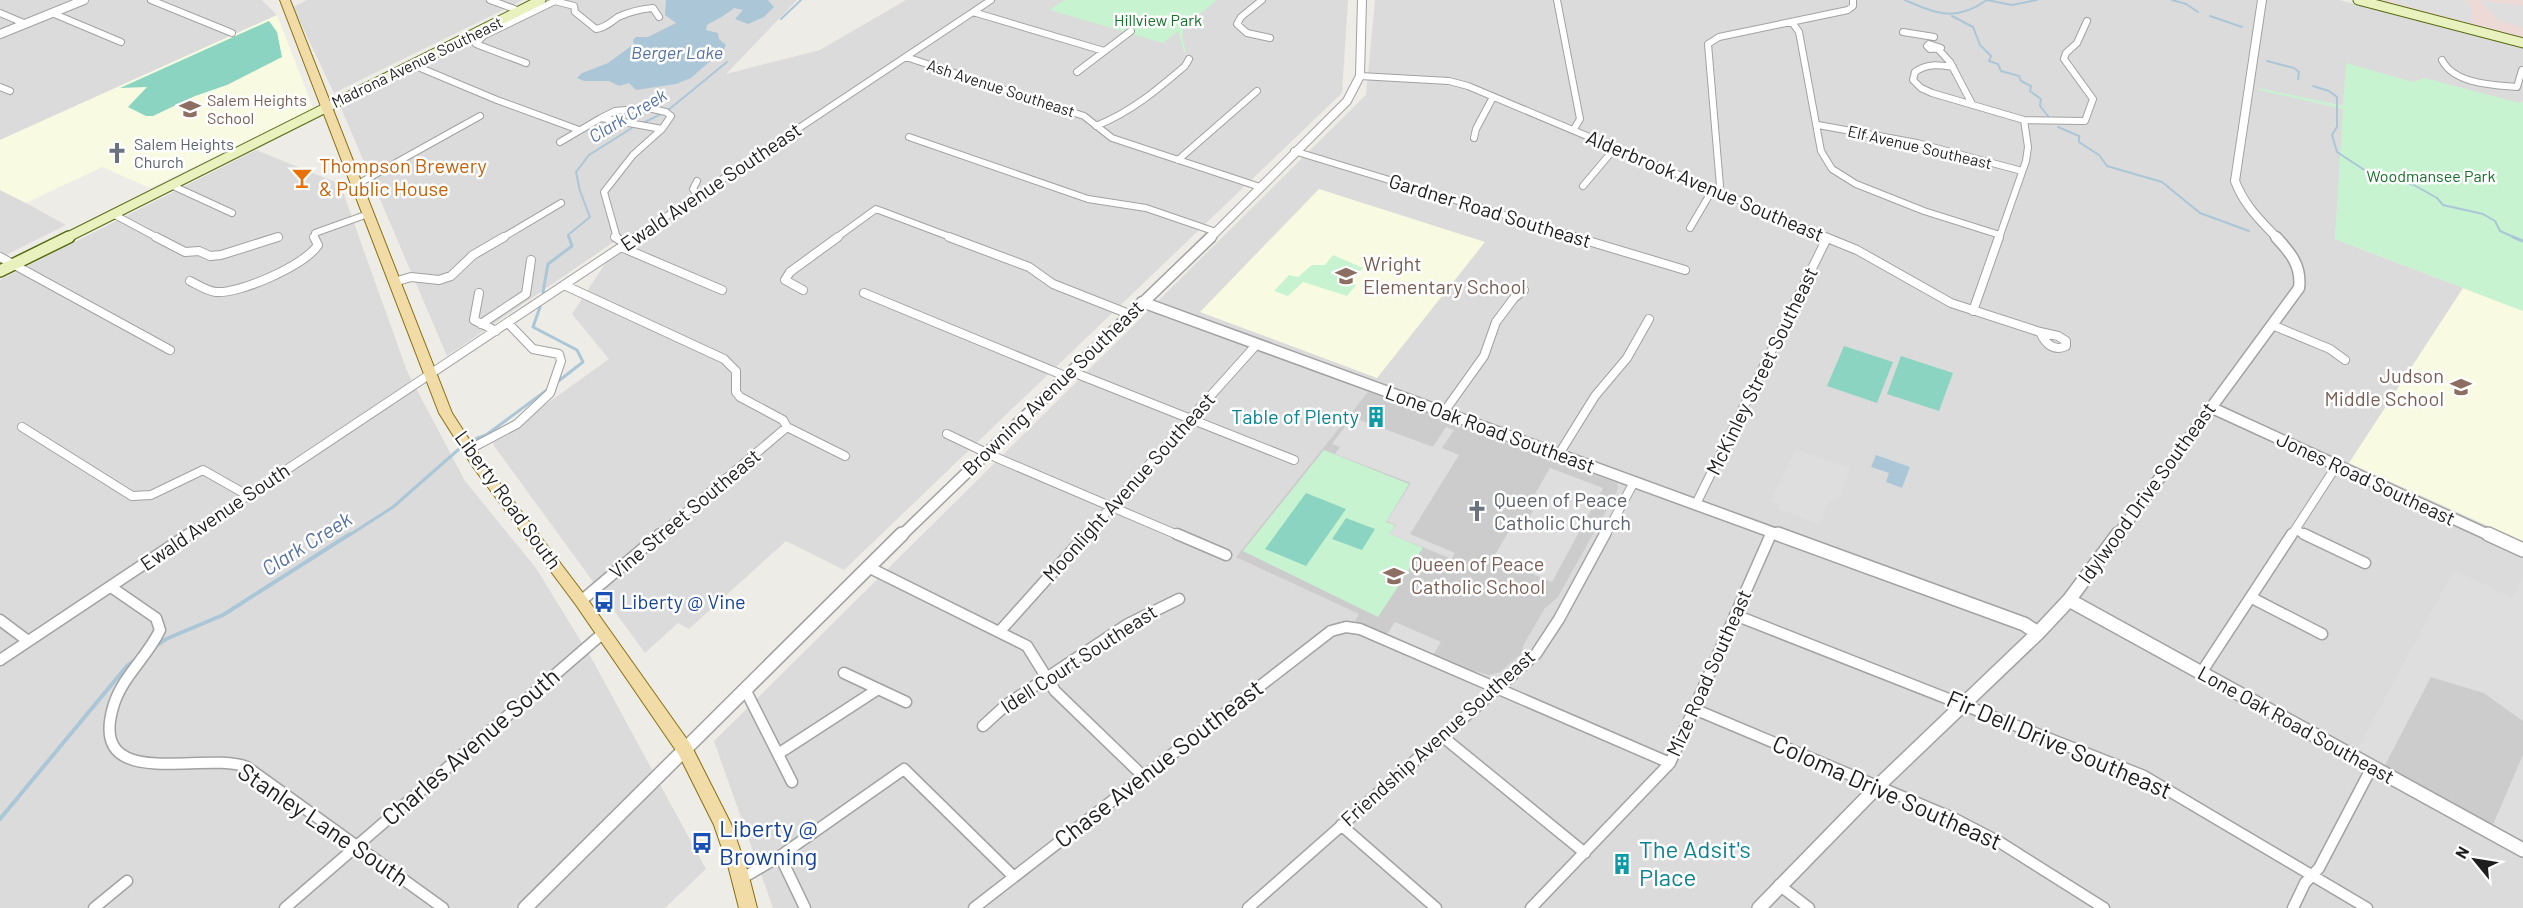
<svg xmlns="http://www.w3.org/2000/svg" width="2523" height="908" font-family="Barlow,sans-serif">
<rect width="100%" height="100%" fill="#eeece6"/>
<path fill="#dcdbdb" d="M0,0H262L277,15L0,140Z
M307,0H523L334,93L293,7Z
M557,0H797L726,74L820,50L906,0H1348L1342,93L844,570L786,541L689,629L678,623L645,653L492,443L609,359L572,314L624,235L447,356L341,108Z
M1375,0H2339L2523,47V101L2520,103L2413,82L2344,106L2259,89L2344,109L2335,239L2523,311V908H773L714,741L1366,95Z
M256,150L340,184L407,371L465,481L536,568L593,661L706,869L665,908H0V280Z
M0,190L26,203L66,225L0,258Z"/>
<path fill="#eddad7" d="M2375,0H2523V39Z"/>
<path fill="#f8fbe1" d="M277,15L313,108L310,110L150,188L102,167L26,203L0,190V140Z
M1319,189L1485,242L1377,378L1200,312Z
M2463,288L2523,311V542L2349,463Z"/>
<path fill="#ccc" d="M1368,392L1617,483L1618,489L1558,597L1545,608L1524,644L1521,654L1500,672L1489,675L1459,667L1355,621L1359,614L1236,557Z
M2431,677L2484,693L2523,721V755L2493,825L2384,767L2407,708Z"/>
<path fill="#c7f3d1" d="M1064,0H1213L1216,1L1183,28L1182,37L1186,52H1184L1178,31L1163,43L1050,10Z
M2346,63L2413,82L2424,78L2520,103L2523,101V311L2335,239L2343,109L2259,90V88L2343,106Z
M1333,255L1363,268L1350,283L1356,285L1347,296L1303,282L1288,296L1274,291L1289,275L1298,277L1312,265H1325Z
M1324,450L1409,484L1386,522L1395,525L1390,534L1423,548L1378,617L1243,551Z"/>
<path fill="#8cd4c2" d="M269,21L277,32L282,57L227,85L195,96L153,116H146L128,107L147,87L120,88Z
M1844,346L1893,362L1877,403L1827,386Z
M1901,356L1953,373L1939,411L1887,394Z
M1306,493L1346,509L1306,566L1265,549Z
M1346,518L1375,529L1362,550L1332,539Z"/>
<path fill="#dedede" d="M2393,0H2466L2472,7L2471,23L2393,2Z
M2480,0L2523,6V27L2499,21Z
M1352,417L1433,447L1446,427L1454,430L1442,448L1459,455L1410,534L1455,553L1452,559L1390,534L1396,525L1387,521L1411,483L1335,454L1340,447L1332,444Z
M1795,449L1850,468L1838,500L1829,501L1819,524L1778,509L1779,504L1771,501Z
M1550,468L1603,488L1552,582L1493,558L1518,516L1528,519L1533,511L1527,508Z
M2454,570L2513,598L2523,576V721L2484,693L2431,677L2384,767L2356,752Z
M1395,622L1441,642L1433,655L1387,634Z
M2523,755V834L2520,840L2493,825Z"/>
<path fill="#abc7d7" d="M666,0H768L774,7L764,17L748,24L735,19L743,10L734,8C729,13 714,21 707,25L706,30L718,33L719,39L726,45L724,49L691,78L676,84L636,90L629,83L619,86L609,81H584L577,78L582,73L608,63L634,44L633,40L636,37H648L676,23L665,15Z
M1876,455L1910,467L1902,488L1886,482L1889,473L1871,467Z"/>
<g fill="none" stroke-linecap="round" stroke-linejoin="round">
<path stroke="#abc7d7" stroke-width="2" d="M1905,0C1937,14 1956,22 1987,0L2012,5L2037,0
M2172,0L2186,4L2198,12
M1952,16L1973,27L1980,45L1991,56L1989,61L1998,64L2001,71L2019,76L2021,81L2031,86L2030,91L2041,99L2040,106L2048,116
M2210,16L2242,27
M781,19L801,0
M2267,61L2294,68L2299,72L2298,79
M2313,86L2329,91L2337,97V127L2332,135L2337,152L2369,173L2414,185L2437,198L2443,205L2483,214L2495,221L2500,231L2516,238
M641,124L667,111L727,62
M2058,127L2079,136V142L2099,155L2107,166L2162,182L2200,213L2249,231
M569,238L568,235L590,217L580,191L576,172L589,155L635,126"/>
<path stroke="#abc7d7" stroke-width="3" d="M2513,237L2523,241
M543,292L548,264L572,246L569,237
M540,307L533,327L577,350L583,362L556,383
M348,536L393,507L467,442L486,435L551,387"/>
<path stroke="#abc7d7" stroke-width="4" d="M154,647L166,639L223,615L350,534
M0,819L127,666L134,661"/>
<defs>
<path id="minor-far2" d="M151,0L232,33
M490,0L520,11
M1262,0L1241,17L1237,24L1247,33L1270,38
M1557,0L1580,119L1574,129
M973,12L1104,51
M0,13L26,24
M52,13L121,42
M1792,22L1799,32L1821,151L1832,169L1856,184L1924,211L2000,235
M1903,32L1934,37
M1929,44L1941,48L1930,49L1927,46Z
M1939,50L1950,62L1972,104
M906,57L1084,116L1112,138L1260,187
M2442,60C2454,84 2493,85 2517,87L2522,70
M526,63L476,44L483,36L555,1L574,6L575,12L596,29C605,28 611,22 618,17C629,12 641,9 653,8L659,17
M411,64L497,100L579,130
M1953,67C1939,65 1927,63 1915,72L1913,80L1921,88L1932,93L2024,120L2085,121L2093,99L2064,59L2066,53L2077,43L2087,21
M1077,72L1131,31
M1360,76L1449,81L1468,86L1829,238
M0,87L10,91
M648,108L666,112L671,116L662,129L601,118L615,111Z
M1818,125L1917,143L2022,171
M1096,126C1131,112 1157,90 1185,66L1189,59
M909,137L1088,199L1146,208L1216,232
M1474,138L1476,129L1493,97
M560,142L601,118
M1294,151L1580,238
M1178,160L1257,91
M697,181L693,189L698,195
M171,185L232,213
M356,185L480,116
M1583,186L1615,148
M113,214L158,238
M1690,228L1710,194L1720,186L1708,44L1719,37L1848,10L1853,6V0
M275,238L278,237
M315,238V233L368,214
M502,238L561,203
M617,238L604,192L633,155L662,129
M634,238L991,0
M836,238L876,209L953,238
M1999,238L2026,161L2028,147L2024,120"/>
<path id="minor-far1" d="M156,237L185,252L199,251L210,256L221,255L278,237
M615,237L626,244
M949,237L1029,267L1053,284L1129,314
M1575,237L1685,270
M1825,237L1857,250L1951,303L2040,332
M621,247L722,290
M0,257L170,350
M190,281C198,285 207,291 216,292C240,294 305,265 318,245L314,237
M394,282L411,277L439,280L451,276L473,255L504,237
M564,285L724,359L736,371V392L740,397L783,420L787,427L845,456
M803,290L785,280L790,272L838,237
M479,293L474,320L496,331
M864,293L1065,376
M1973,311L1999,237
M481,324L526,294L531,260
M2272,325L2330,349L2345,360
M2040,332L2058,336L2066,341V346C2053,352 2045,343 2040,332Z
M1070,371L1294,460
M1444,412L1484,356L1496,322L1514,298L1524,290
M22,427L132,496L151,495L203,470L247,495
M947,434L995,457L1180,536
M468,450L517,424L550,393L561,361L559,354L533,349L508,323
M1559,454L1595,396L1627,358L1649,319
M1696,504L1827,238
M2296,530L2308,536
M187,536L636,237
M658,536L787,427
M1085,536L1257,344
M1605,536L1634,482
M1770,536L1772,532
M2291,536L2337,465"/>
<path id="minor" d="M1177,534L1226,555
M2304,534L2365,563
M868,567L1027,646L1055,691L1143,776
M111,587L156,618L160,630C148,656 123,676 114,704C85,795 203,750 247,767L443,908
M2252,598L2322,634
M581,601L660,534
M1735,615L2144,776L2367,908
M0,620L28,641
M1000,631L1087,534
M0,660L189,534
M844,673L906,702
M2201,673L2292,534
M745,689L792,782
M1694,709L1953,818L2001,843L2104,908
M983,726L1006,705L1128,624L1179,599
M1443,737L1585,853
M778,754L878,689
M1341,825L1436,908
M741,879L780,856
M1779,885L1809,908
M94,908L127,881
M285,908L602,634
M805,908L780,856L904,769L1014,877
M974,908L1331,631L1346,627L1360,629L1670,763
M1248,908L1536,654L1559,619L1605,534
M1531,908L1670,763L1771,534
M2293,908L2305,883L2319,868L2372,767"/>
<path id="tertiary-far2" d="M2262,0L2235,181C2244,205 2260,220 2277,238
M0,34L84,0
M1210,238L1347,101L1360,76L1362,0"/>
<path id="tertiary-far1" d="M1142,302L1782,536
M2210,407L2491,536
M901,536L1211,237
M2117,536L2299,288C2302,266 2290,252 2276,237"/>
<path id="tertiary" d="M1778,534L2024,624L2038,633
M2488,534L2523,550
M2069,600L2523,850
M525,908L902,534
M1759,908L1878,786L2038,633L2069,600L2118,534"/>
<path id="secondary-far1" d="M2358,0L2523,43
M66,238L541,0"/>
<path id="secondary" d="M0,271L69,237"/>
<path id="primary" d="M280,0H290L452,413L483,461L586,597L691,745L731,824L747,869L757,908H739L729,869L714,825L679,755L576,605L473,467L439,413Z"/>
</defs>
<use href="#minor-far2" stroke="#a2a2a2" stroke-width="8"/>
<use href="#minor-far1" stroke="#a2a2a2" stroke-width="10"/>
<use href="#minor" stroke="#a2a2a2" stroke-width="13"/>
<use href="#tertiary-far2" stroke="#a2a2a2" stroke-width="10"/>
<use href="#tertiary-far1" stroke="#a2a2a2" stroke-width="13"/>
<use href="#tertiary" stroke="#a2a2a2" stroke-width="16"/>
<use href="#secondary-far1" stroke="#556a11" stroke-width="11"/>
<use href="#secondary" stroke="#556a11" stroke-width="14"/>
<use href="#primary" stroke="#887011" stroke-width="2"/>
<use href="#minor-far2" stroke="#fff" stroke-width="6"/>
<use href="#minor-far1" stroke="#fff" stroke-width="8"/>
<use href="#minor" stroke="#fff" stroke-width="10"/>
<use href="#tertiary-far2" stroke="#fff" stroke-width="8"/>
<use href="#tertiary-far1" stroke="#fff" stroke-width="10"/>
<use href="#tertiary" stroke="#fff" stroke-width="13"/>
<use href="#secondary-far1" stroke="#e9f2bf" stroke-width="9"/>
<use href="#secondary" stroke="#e9f2bf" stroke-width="11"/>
<use href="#primary" fill="#f1dba7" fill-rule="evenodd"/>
</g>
<defs>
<symbol id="school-bare" viewBox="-9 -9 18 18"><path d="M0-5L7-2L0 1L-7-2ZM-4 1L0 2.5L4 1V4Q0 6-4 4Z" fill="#8d6e63" stroke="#fff" stroke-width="2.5" paint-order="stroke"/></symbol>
<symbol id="church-bare" viewBox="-9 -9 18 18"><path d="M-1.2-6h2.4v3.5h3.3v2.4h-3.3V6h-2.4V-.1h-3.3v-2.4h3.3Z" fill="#6b7280" stroke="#fff" stroke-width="2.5" paint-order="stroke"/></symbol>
<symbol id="bar-bare" viewBox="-9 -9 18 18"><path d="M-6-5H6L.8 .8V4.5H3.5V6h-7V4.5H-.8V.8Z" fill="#e8710a" stroke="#fff" stroke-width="2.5" paint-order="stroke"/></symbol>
<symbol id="building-bare" viewBox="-9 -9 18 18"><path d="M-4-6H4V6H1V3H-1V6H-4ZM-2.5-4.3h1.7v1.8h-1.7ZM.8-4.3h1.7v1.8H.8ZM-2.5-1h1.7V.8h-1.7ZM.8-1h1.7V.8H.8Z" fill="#0f9aa8" stroke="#fff" stroke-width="2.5" paint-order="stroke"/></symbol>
<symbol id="bus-bare" viewBox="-9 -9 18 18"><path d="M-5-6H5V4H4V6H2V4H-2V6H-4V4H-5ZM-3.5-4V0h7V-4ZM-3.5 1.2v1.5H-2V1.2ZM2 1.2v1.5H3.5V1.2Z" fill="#1a4fb4" stroke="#fff" stroke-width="2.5" paint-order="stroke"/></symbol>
</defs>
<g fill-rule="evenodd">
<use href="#school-bare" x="175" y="94" width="30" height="30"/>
<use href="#church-bare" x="102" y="138" width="30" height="30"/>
<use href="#bar-bare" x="287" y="163" width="30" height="30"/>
<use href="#school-bare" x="1331" y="261" width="30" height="30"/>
<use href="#school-bare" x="2446" y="372" width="30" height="30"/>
<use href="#building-bare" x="1361" y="402" width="30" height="30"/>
<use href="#church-bare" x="1462" y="496" width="30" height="30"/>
<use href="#school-bare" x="1379" y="561" width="30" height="30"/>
<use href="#bus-bare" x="589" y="587" width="30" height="30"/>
<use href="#bus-bare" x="687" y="828" width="30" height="30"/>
<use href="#building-bare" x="1607" y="849" width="30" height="30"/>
</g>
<g text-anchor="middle" stroke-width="5" stroke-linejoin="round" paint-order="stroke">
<g font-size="16" fill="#18712b" stroke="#fff">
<text x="1158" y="26">Hillview Park</text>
<text x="2431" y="182">Woodmansee Park</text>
</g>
<g font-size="16" fill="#1e1e1e" stroke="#fff">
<text transform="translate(417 62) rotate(-26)" y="6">Madrona Avenue Southeast</text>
<text transform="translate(1001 88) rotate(18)" y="6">Ash Avenue Southeast</text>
<text transform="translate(1920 147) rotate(13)" y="6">Elf Avenue Southeast</text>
</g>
<g font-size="16" fill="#785e54" stroke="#fff" text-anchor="start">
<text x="207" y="106">Salem Heights<tspan x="207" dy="18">School</tspan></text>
</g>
<g font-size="16" fill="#5b616d" stroke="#fff" text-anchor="start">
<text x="134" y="150">Salem Heights<tspan x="134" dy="18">Church</tspan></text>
</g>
<g font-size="18" font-style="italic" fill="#5572a3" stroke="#fff">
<text x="677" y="59">Berger Lake</text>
<text transform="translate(628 116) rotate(-31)" y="6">Clark Creek</text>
</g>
<g font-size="20" fill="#c56008" stroke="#fff" text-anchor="start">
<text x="319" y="173">Thompson Brewery<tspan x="319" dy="23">&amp; Public House</tspan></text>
</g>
<g font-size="20" fill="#1e1e1e" stroke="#fff">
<text transform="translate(1705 186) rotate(23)" y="7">Alderbrook Avenue Southeast</text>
<text transform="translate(711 187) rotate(-34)" y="7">Ewald Avenue Southeast</text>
<text transform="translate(1490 211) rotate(17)" y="7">Gardner Road Southeast</text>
<text transform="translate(1762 371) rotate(-64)" y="7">McKinley Street Southeast</text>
<text transform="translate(1053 388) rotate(-44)" y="7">Browning Avenue Southeast</text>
<text transform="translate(1490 429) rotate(20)" y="7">Lone Oak Road Southeast</text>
<text transform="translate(2366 479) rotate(25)" y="7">Jones Road Southeast</text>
<text transform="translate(1129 487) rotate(-48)" y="7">Moonlight Avenue Southeast</text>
<text transform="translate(2147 493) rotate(-54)" y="7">Idylwood Drive Southeast</text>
<text transform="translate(508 500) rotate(54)" y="7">Liberty Road South</text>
<text transform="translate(685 514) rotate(-40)" y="7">Vine Street Southeast</text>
<text transform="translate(215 517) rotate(-34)" y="7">Ewald Avenue South</text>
<text transform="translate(1079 659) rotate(-33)" y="7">Idell Court Southeast</text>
<text transform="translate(1709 673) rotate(-66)" y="7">Mize Road Southeast</text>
<text transform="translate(2296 725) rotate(29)" y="7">Lone Oak Road Southeast</text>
<text transform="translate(1438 738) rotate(-42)" y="7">Friendship Avenue Southeast</text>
</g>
<g font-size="20" fill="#785e54" stroke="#fff" text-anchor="start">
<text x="1363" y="271">Wright<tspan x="1363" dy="23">Elementary School</tspan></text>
<text x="2444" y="383" text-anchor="end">Judson<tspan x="2444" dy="23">Middle School</tspan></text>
<text x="1411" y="571">Queen of Peace<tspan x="1411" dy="23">Catholic School</tspan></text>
</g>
<g font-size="20" fill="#0d838f" stroke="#fff" text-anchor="end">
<text x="1359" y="424">Table of Plenty</text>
</g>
<g font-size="20" fill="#5b616d" stroke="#fff" text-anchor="start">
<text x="1494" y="507">Queen of Peace<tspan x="1494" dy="23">Catholic Church</tspan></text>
</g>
<g font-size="20" fill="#164399" stroke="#fff" text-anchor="start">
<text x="621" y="609">Liberty @ Vine</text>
</g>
<g font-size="21" font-style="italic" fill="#5572a3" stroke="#fff">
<text transform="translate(307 544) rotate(-32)" y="7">Clark Creek</text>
</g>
<g font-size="24" fill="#1e1e1e" stroke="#fff">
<text transform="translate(2059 745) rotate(23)" y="8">Fir Dell Drive Southeast</text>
<text transform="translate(471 747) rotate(-41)" y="8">Charles Avenue South</text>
<text transform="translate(1159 764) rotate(-38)" y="8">Chase Avenue Southeast</text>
<text transform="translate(1887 793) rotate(24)" y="8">Coloma Drive Southeast</text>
<text transform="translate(323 825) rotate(34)" y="8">Stanley Lane South</text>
</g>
<g font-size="24" fill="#164399" stroke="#fff" text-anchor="start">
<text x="719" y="837">Liberty @<tspan x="719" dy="28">Browning</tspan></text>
</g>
<g font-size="24" fill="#0d838f" stroke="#fff" text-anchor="start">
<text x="1639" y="858">The Adsit's<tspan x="1639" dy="28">Place</tspan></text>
</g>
</g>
<g transform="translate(2475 860) rotate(300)" stroke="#ffffff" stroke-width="4.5" paint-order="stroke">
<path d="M0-4.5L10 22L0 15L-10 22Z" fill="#1e1e1e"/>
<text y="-9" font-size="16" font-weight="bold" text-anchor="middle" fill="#1e1e1e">N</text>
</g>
</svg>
